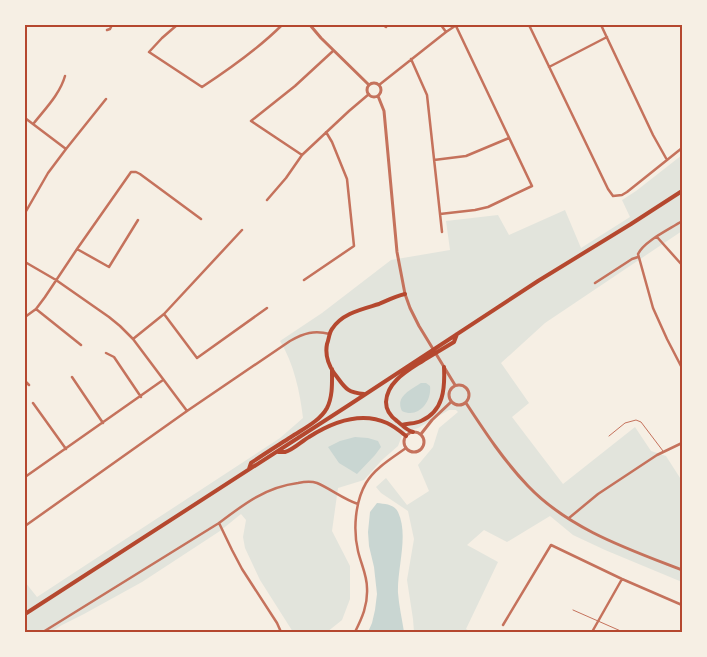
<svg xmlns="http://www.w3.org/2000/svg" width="707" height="657" font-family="'PT Sans Narrow',sans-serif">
<rect width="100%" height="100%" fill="#f6efe4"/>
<path fill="#e2e4dc" d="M682,155V231L545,323L501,363L529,403L512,417L563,484L635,427L651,451L666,456L682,481V582L605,550L573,535L550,516L507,542L484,530L467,545L498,562L466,629L470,632H414L413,619L407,580L414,539L408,511L381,493L376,487L386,478L407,505L429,491L418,465L433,447L439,428L458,412L456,410H449L418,428L403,433L398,446L382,460L364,480L338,488L332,531L350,566V599L342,620L327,632H293L260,580L245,548L243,537L246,520L241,514L220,531L142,582L84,614L62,625L51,632H25V582L37,597L280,438L303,418C300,392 294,364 280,341L322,313L391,260L450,250L446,221L498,215L509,235L565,210L581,248L630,217L622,200L636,191Z"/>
<path fill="#c9d6d2" d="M421,383H426L430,386C432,402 418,419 402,411C395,397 410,390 421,383Z
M355,437L368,438L378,441L381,447L375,455L357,474L339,463L328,447L340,441Z
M377,503C385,504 394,504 398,512C409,535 397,568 398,593C399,606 402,619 404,632H368L372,623L375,610L377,594L374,567L369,546L368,532L370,512Z"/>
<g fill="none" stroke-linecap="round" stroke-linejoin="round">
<path stroke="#c5725c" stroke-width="1" d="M609,436L625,423L636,420L641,422L663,451
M573,610L623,632"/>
<path stroke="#c5725c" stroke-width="2.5" d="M177,25L162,38L149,52L202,87C231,68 258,49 282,25
M383,25L386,27
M441,25L446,32
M529,25L608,189L613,196L622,195L627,192L682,148
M601,25L653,135L667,160
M107,30L110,29L112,25
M411,59L427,95L442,232
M549,67L607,37
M379,85L446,32L455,26
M25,118L66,149
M34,123C45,109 60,94 65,76
M302,155L251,121L295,86L333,51
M434,160L466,156L509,138
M267,200L286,178L302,155L349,111L369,94
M25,213L48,173L66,149L106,99
M440,214L475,210L488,207L532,186L456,26
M682,221C670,229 644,241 638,254L653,308L667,339L682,368
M657,237L682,265
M77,249L109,267L138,220
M25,262L56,280L109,317L120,326L133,339L187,411
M304,280L354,246L347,179L332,142L326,132
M595,283L632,259L638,257
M36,309L81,345
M164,314L197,358L267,308
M25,317L36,309L45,297L77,249L131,172H136L140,174L201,219
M133,339L164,314L242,230
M106,353L114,357L141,397
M72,377L103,423
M25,381L29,385
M33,403L66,449
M25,477L163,380
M569,518L598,494L657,455L682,443
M219,523L232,550L242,569L277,623L281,632
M25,526L187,411L290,341C304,333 314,330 330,334
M503,625L551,545L622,579L682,605
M43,632L219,523C244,504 266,487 298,483C303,482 311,481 317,483C331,489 343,499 358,504
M355,632C362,618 368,605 367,588C367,575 361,564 358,551C353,530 355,502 366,483C375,468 392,458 406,448
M592,632L622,579"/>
<path stroke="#c5725c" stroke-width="3" d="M310,25L321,38L369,85
M367 90a7 7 0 1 1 14 0a7 7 0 1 1-14 0Z
M378,96L384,111L397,252L405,294L410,308L419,326L455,385
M449 395a10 10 0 1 1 20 0a10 10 0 1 1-20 0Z
M466,403C485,432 504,461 528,486C569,529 628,549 682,570
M404 442a10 10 0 1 1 20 0a10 10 0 1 1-20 0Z
M421,434L432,420L451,402"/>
<path stroke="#b5482f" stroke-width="4" d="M364,394C345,392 345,387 334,373C328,364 325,354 327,344C329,339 329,333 332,329C342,313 363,309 379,304C388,300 396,296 405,294
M402,425C408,423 415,424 421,421C444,411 445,388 444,367
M413,432C406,430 402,425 397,421C390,416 386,410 386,402C387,381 409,370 424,360C434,354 444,348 454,342L457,334
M278,452C280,452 283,452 285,452C293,450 302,441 309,437C331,423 360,411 387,423C394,426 400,431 406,436
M249,469L251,463C264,454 277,446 291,437C303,429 320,421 327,408C333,396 332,382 332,369
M25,614L349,405L538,281L631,224L682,191"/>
</g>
<rect width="707" height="657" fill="none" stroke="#f6efe4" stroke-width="52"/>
<rect x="26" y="26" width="655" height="605" fill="none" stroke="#b5482f" stroke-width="2"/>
</svg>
